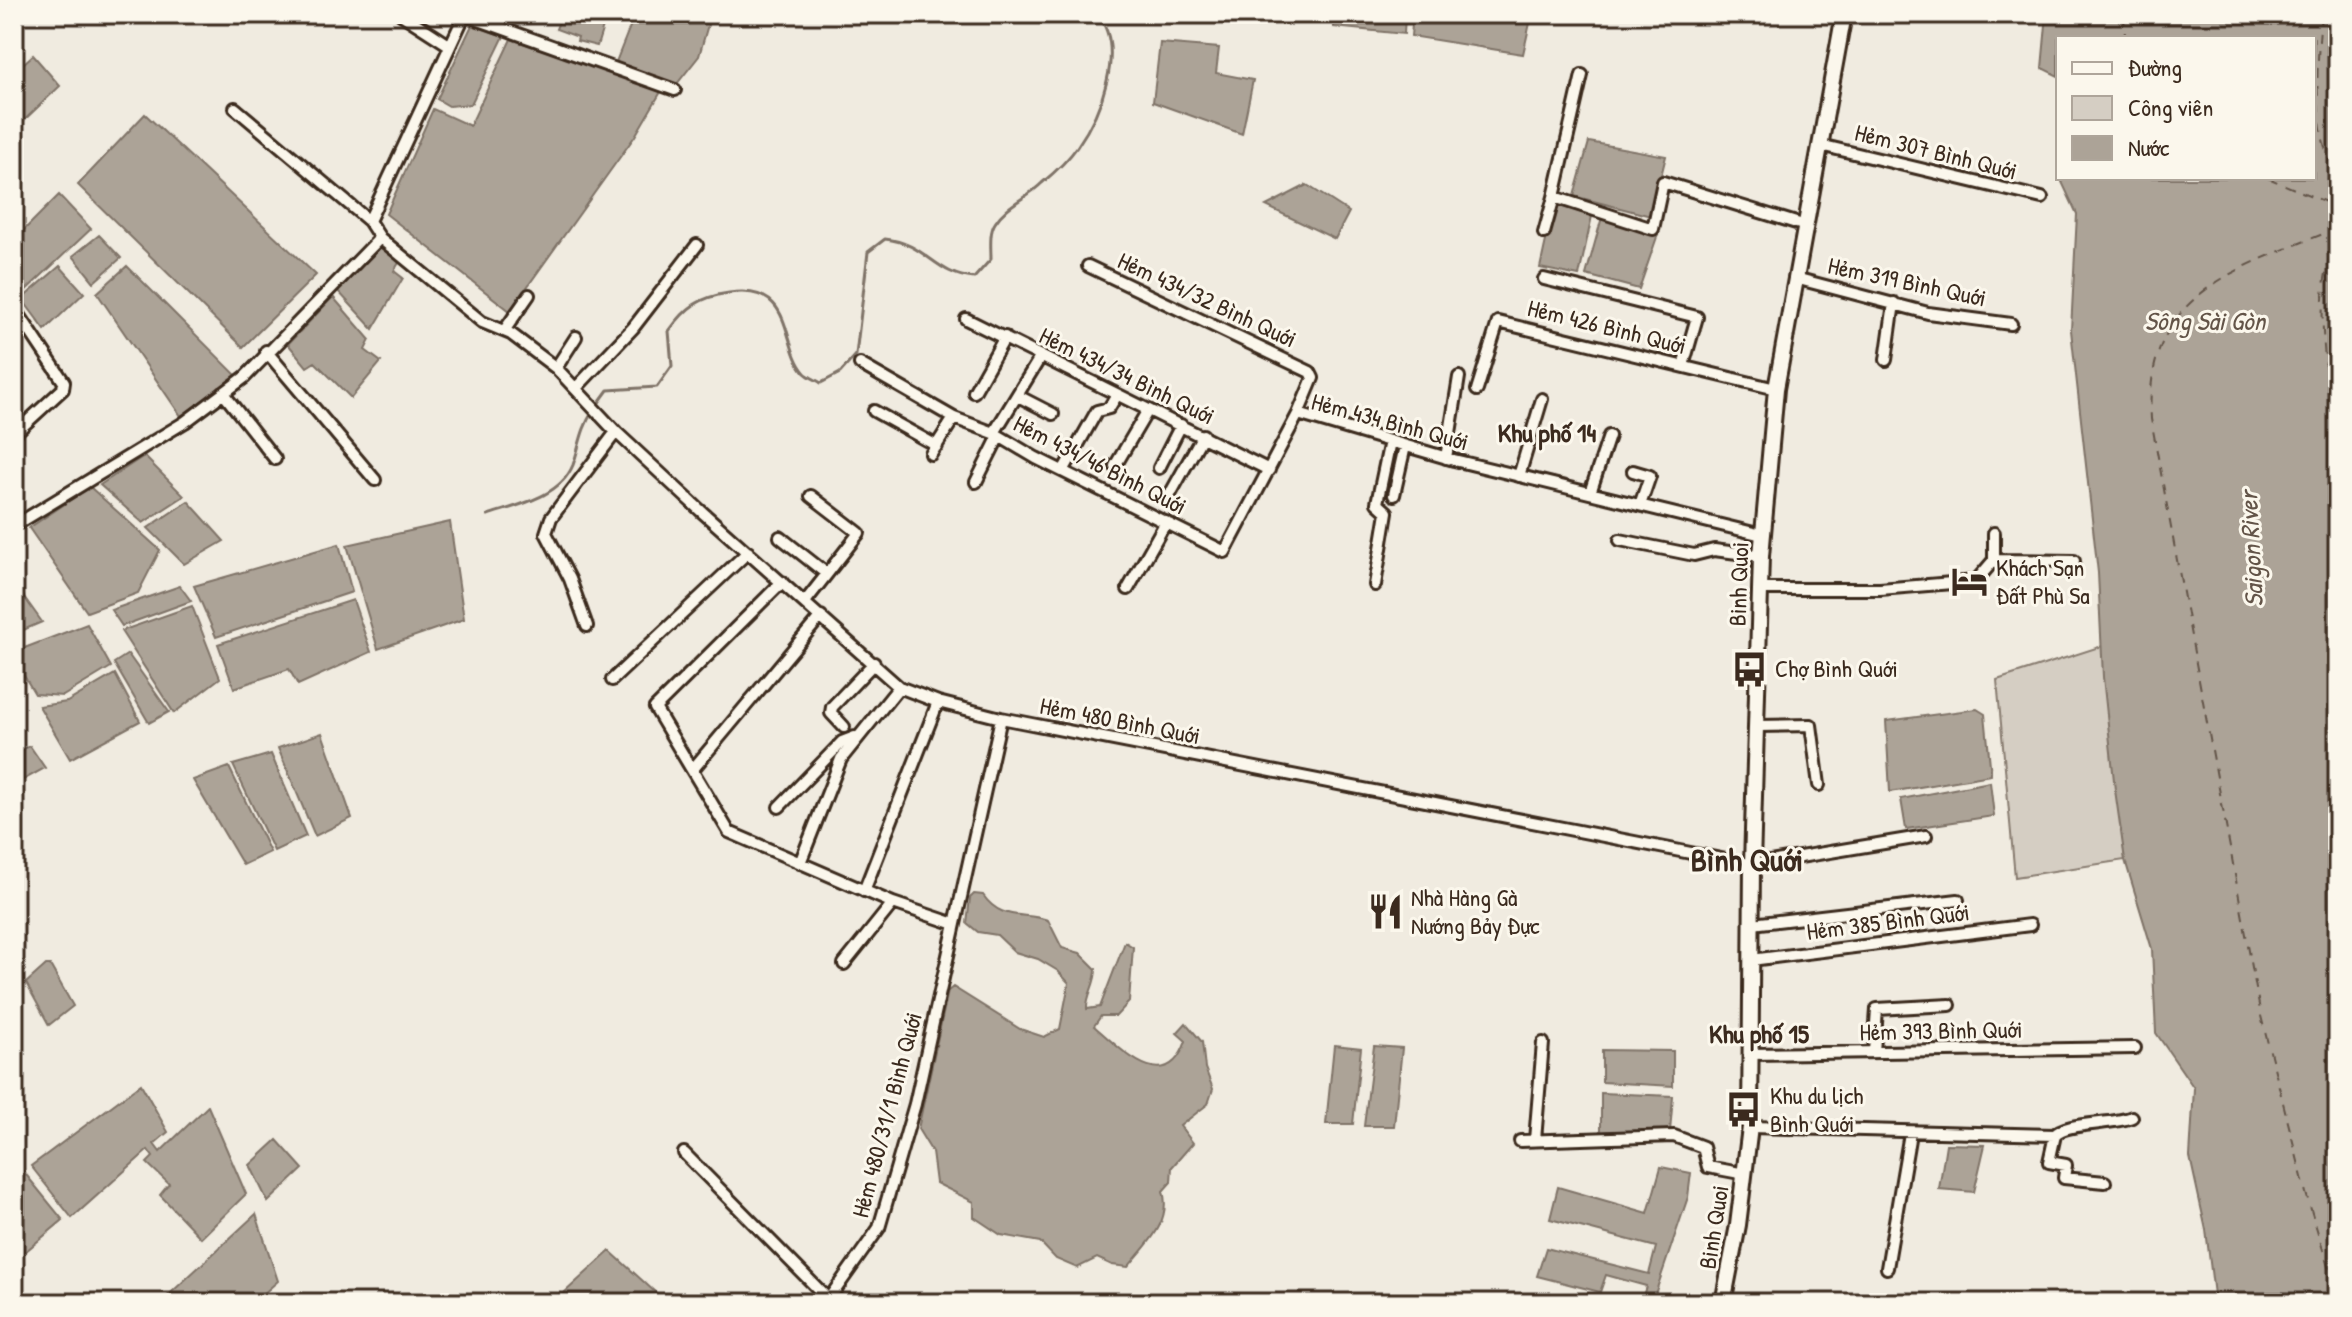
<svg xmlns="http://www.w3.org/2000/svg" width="2352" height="1317" font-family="'Patrick Hand',sans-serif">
<rect width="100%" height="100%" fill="#f0ebe0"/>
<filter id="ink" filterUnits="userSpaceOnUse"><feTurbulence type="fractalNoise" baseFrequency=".0125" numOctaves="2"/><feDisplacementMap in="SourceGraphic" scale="16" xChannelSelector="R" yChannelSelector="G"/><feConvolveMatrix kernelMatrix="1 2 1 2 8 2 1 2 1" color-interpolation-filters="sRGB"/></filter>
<g filter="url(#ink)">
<path fill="#d5cec3" stroke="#887c70" stroke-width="2" d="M2102,646L2125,860L2015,877L1997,680Z"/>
<path fill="#aca397" stroke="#7f7367" stroke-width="2" d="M562,14H607L597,46L577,41L578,37L556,29Z
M635,14H711L699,56L676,85L616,62Z
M1334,14H1405L1404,34L1334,27Z
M1413,14H1532L1523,54L1411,36Z
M2047,14H2338V1303H2215L2206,1230L2190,1157L2194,1088L2156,1033L2152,949L2125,860L2115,790L2103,677L2098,573L2071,330L2077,214L2062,182L2063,178H2314V38H2058V76L2042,68Z
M472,25L504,36L471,104L449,106L437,99Z
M511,39L662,90L635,136L510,311L386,214L433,109L470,126Z
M1160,43L1219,48L1216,73L1253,80L1242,134L1153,102Z
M33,55L60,86L14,130V72Z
M145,114L316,275L243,347L78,185Z
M1589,142L1666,156L1651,216L1574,196Z
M1307,185L1349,212L1335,239L1266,206Z
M59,195L91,229L23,293L14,282V240Z
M1554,204L1592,216L1579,276L1540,268Z
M1602,217L1658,234L1639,289L1586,275Z
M99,235L121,258L94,282L73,256Z
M381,243L400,261L394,271L403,278L373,329L337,290Z
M60,266L84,293L45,330L22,299Z
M127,266L237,376L181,416L97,293Z
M333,297L370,340L365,350L381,362L351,398L315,362L307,367L288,344Z
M144,456L184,496L143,523L100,485Z
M90,487L160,550L138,593L87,612L29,528Z
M188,501L224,541L184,564L148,528Z
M450,522L464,619L378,649L347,545Z
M339,544L352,592L216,637L194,586Z
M14,583L42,622L14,634Z
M180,586L191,601L122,626L111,610Z
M353,600L371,652L298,685L289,669L234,688L218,644Z
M192,606L220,678L174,713L121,631Z
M87,624L111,667L63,696L35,694L14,659V652Z
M128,654L169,712L149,723L114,663Z
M115,674L140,721L70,759L39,706L67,702Z
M1977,709L1985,714L1991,775L1890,792L1886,721Z
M322,733L352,818L315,836L278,748Z
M30,746L45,768L14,785V753Z
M271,754L306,836L274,851L233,765Z
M229,767L270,852L243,865L193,780Z
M1990,782L1994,816L1906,829L1901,799Z
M974,894L983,895C1001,921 1022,912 1048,920L1062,948L1080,953L1096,969C1096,985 1086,995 1087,1009L1100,1007L1125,942L1133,947L1129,1002L1116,1016H1101L1094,1026C1120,1048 1166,1099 1186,1041L1177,1033L1186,1023L1202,1042L1205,1068L1213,1089L1208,1104L1180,1126L1193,1143L1172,1167L1171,1182L1163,1191C1172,1222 1147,1244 1128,1267L1112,1265L1097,1258L1077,1268L1056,1259L1040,1242L1001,1235L974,1217V1202L936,1183L932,1152L918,1129L948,991L953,987L1020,1029L1044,1037L1060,1029L1069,983L1058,971L1038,959L1015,952L997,935L978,932L967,923L970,898Z
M46,965H50L73,1006L49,1025L26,983Z
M1334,1045L1361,1048L1353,1124H1326Z
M1374,1046L1402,1048L1394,1126H1364Z
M1602,1050L1673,1051V1086L1602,1082Z
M141,1084L168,1132L154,1144L160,1152L208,1106L246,1194L201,1238L160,1195L169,1184L147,1163L153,1157L148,1150L72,1218L31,1166Z
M1601,1093L1673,1096L1670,1132H1601Z
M277,1140L303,1169L268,1202L250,1165Z
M1946,1144L1985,1145L1974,1192L1939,1189Z
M1661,1167L1691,1173L1688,1197L1652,1303H1641L1646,1286L1606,1275L1600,1292L1537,1276L1546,1248L1649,1274L1656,1247L1550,1219L1558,1187L1648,1213Z
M23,1171L63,1220L14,1261V1178Z
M256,1214L278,1281L253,1303H160Z
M610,1251L667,1303H553Z"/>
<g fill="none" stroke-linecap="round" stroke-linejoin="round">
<path stroke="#7f7367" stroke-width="3" d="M597,405L608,390L657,387L672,366L669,331C686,307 700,297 729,293C796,283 780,346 805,373C809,377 817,380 821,383L840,373L856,355L868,252L885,239C926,243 935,275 974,278L991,259C991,248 989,232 995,223C1007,204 1027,198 1042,183C1054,173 1068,160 1077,147C1100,114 1127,49 1097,14
M488,515C518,505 560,497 573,465C580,445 581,429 593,411"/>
<path stroke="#635448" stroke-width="2" stroke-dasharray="10 8" stroke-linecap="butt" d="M2124,14L2125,38
M2321,14C2317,66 2311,133 2338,179
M2268,178L2338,207
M2338,228C2240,268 2143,291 2151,419L2261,1016L2306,1193L2338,1300
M2338,239C2306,294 2333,402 2338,464"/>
<defs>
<path id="minor" d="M401,14L449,45
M465,14L369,221L380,238L482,322L511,334L556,368L616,432L701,511L899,687L938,702L1001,718L1752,865L1926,836
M465,15L675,90
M1582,75L1554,197L1653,229L1663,182L1806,226
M235,108L369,221
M1820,145L2042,198
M1544,233L1554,197
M1088,266L1310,372L1313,378L1298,414
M1795,278L1928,313L2011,324
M1544,279L1697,317L1683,366
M14,307L64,382L63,389L14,434
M966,319L1269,470
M504,331L529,295
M266,351L375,480
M1886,360L1894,303
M860,364L954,418L994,433L1036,458L1225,552L1298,414L1454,460L1762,535
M556,368L576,337
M577,387L633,328L697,245
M1477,390L1498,322L1776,389
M974,392L1005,337
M223,393L275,459
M1018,396L1053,414
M874,411L937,446
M994,433L1041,356
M931,454L954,418
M1446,458L1459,377
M1115,466L1148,410
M1159,468L1181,425
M1063,471L1097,411L1109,408L1117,395
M1633,471L1650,476L1640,505
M1519,476L1542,399
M976,482L999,436
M1590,493L1609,436
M1394,495L1405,446
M1168,498L1203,435
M14,526L185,422L245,377L380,238
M1994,533V560
M780,537L827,574
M1620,540L1694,555L1714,550L1761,556
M782,582L655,708L729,832L893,903
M1375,585L1387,512L1377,503L1390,441
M1128,589L1166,522
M1760,589H1880L1976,581L1994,560L2074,561
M805,602L859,533L811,496
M587,626L570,579L546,533L551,518L616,432
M612,680L748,552
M1758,726L1811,725L1819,785
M844,727L831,713L832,707L874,663
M693,769L821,616
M779,807L842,742L855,737
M800,863L841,759L899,687
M864,891L938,702
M1752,924L1958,900
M1751,960L2030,925
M844,964L893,903L955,924L1001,718
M1874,1052L1877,1009L1950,1005
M1749,1054L2135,1048
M1750,1127L2055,1135L2049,1162L2066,1165L2064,1178L2105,1182
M2055,1135C2063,1122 2114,1125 2132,1117
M1535,1140L1543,1043
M1520,1141L1674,1136L1703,1147L1708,1167L1745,1174
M684,1153L831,1302
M1887,1268L1910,1133
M826,1303L879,1228L915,1104L955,924"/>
<path id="secondary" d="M1723,1303L1738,1225L1750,1127L1752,865L1761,556L1776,389L1844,14"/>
</defs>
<use href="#minor" stroke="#3b2a1e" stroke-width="16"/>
<use href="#secondary" stroke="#3b2a1e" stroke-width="20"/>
<use href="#minor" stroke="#fbf7ec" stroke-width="10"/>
<use href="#secondary" stroke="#fbf7ec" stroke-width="14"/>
</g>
</g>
<defs>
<symbol id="hotel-bare" viewBox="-9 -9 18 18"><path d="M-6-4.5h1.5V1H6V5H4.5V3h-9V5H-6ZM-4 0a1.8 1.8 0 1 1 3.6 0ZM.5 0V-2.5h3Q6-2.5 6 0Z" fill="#3b2a1e" stroke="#fbf7ec" stroke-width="2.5" paint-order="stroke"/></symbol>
<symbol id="bus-bare" viewBox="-9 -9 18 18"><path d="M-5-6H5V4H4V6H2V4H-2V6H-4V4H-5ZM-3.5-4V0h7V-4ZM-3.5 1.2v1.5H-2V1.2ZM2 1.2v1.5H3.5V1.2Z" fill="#3b2a1e" stroke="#fbf7ec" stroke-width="2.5" paint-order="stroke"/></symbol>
<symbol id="restaurant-bare" viewBox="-9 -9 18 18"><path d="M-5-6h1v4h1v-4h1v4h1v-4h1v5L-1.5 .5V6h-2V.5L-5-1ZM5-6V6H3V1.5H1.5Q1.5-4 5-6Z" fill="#3b2a1e" stroke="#fbf7ec" stroke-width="2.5" paint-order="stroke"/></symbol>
</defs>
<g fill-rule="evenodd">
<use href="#hotel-bare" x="1944" y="556" width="51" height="51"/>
<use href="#bus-bare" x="1724" y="644" width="51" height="51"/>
<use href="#restaurant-bare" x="1360" y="886" width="51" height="51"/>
<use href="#bus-bare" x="1718" y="1084" width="51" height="51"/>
</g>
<g text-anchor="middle" stroke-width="6" stroke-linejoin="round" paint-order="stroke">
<g font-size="24" fill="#3b2a1e" stroke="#fbf7ec">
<text transform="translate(1936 152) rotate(14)" y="8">Hẻm 307 Bình Quới</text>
<text transform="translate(1907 282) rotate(12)" y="8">Hẻm 319 Bình Quới</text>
<text transform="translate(1207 300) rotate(25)" y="8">Hẻm 434/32 Bình Quới</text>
<text transform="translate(1607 327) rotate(14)" y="8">Hẻm 426 Bình Quới</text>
<text transform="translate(1127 376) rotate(26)" y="8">Hẻm 434/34 Bình Quới</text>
<text transform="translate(1390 422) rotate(15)" y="8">Hẻm 434 Bình Quới</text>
<text transform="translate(1100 465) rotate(27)" y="8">Hẻm 434/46 Bình Quới</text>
<text transform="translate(1739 584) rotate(-88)" y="8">Binh Quoi</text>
<text transform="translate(1120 721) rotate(11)" y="8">Hẻm 480 Bình Quới</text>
<text transform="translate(1888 922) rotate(-7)" y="8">Hẻm 385 Bình Quới</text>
<text transform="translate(1941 1031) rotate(-1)" y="8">Hẻm 393 Bình Quới</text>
<text transform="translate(887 1115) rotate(-75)" y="8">Hẻm 480/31/1 Bình Quới</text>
<text transform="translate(1714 1227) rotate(-81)" y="8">Binh Quoi</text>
</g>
<g font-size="24" fill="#3b2a1e" stroke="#fbf7ec" text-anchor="start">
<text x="1996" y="576">Khách Sạn<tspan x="1996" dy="28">Đất Phù Sa</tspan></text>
<text x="1775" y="677">Chợ Bình Quới</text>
<text x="1411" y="906">Nhà Hàng Gà<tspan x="1411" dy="28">Nướng Bảy Đực</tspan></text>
<text x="1770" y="1104">Khu du lịch<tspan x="1770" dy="28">Bình Quới</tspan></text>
</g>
<g font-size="26" font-style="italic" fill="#635448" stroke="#fbf7ec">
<text x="2205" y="330">Sông Sài Gòn</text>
<text transform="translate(2251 549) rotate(-93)" y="9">Saigon River</text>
</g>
<g font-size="26" font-weight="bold" fill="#3b2a1e" stroke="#fbf7ec">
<text x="1547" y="442">Khu phố 14</text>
<text x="1759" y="1043">Khu phố 15</text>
</g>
<g font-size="32" font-weight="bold" fill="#3b2a1e" stroke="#fbf7ec">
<text x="1747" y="871">Bình Quới</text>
</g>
</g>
<rect width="2352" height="1317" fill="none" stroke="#fbf7ec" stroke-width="48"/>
<rect x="24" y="24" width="2304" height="1269" fill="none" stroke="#3b2a1e" stroke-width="3" filter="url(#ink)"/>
<rect x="2056" y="36" width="260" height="144" fill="#fbf7ec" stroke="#aea59a" stroke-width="2"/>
<rect x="2072" y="62" width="40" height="12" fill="#fbf7ec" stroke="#aea59a" stroke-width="2"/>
<text x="2128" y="76" font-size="24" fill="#3b2a1e">Đường</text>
<rect x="2072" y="96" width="40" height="24" fill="#d5cec3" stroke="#aea59a" stroke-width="2"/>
<text x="2128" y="116" font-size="24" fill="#3b2a1e">Công viên</text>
<rect x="2072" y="136" width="40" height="24" fill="#aca397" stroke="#aea59a" stroke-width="2"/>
<text x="2128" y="156" font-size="24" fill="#3b2a1e">Nước</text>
</svg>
